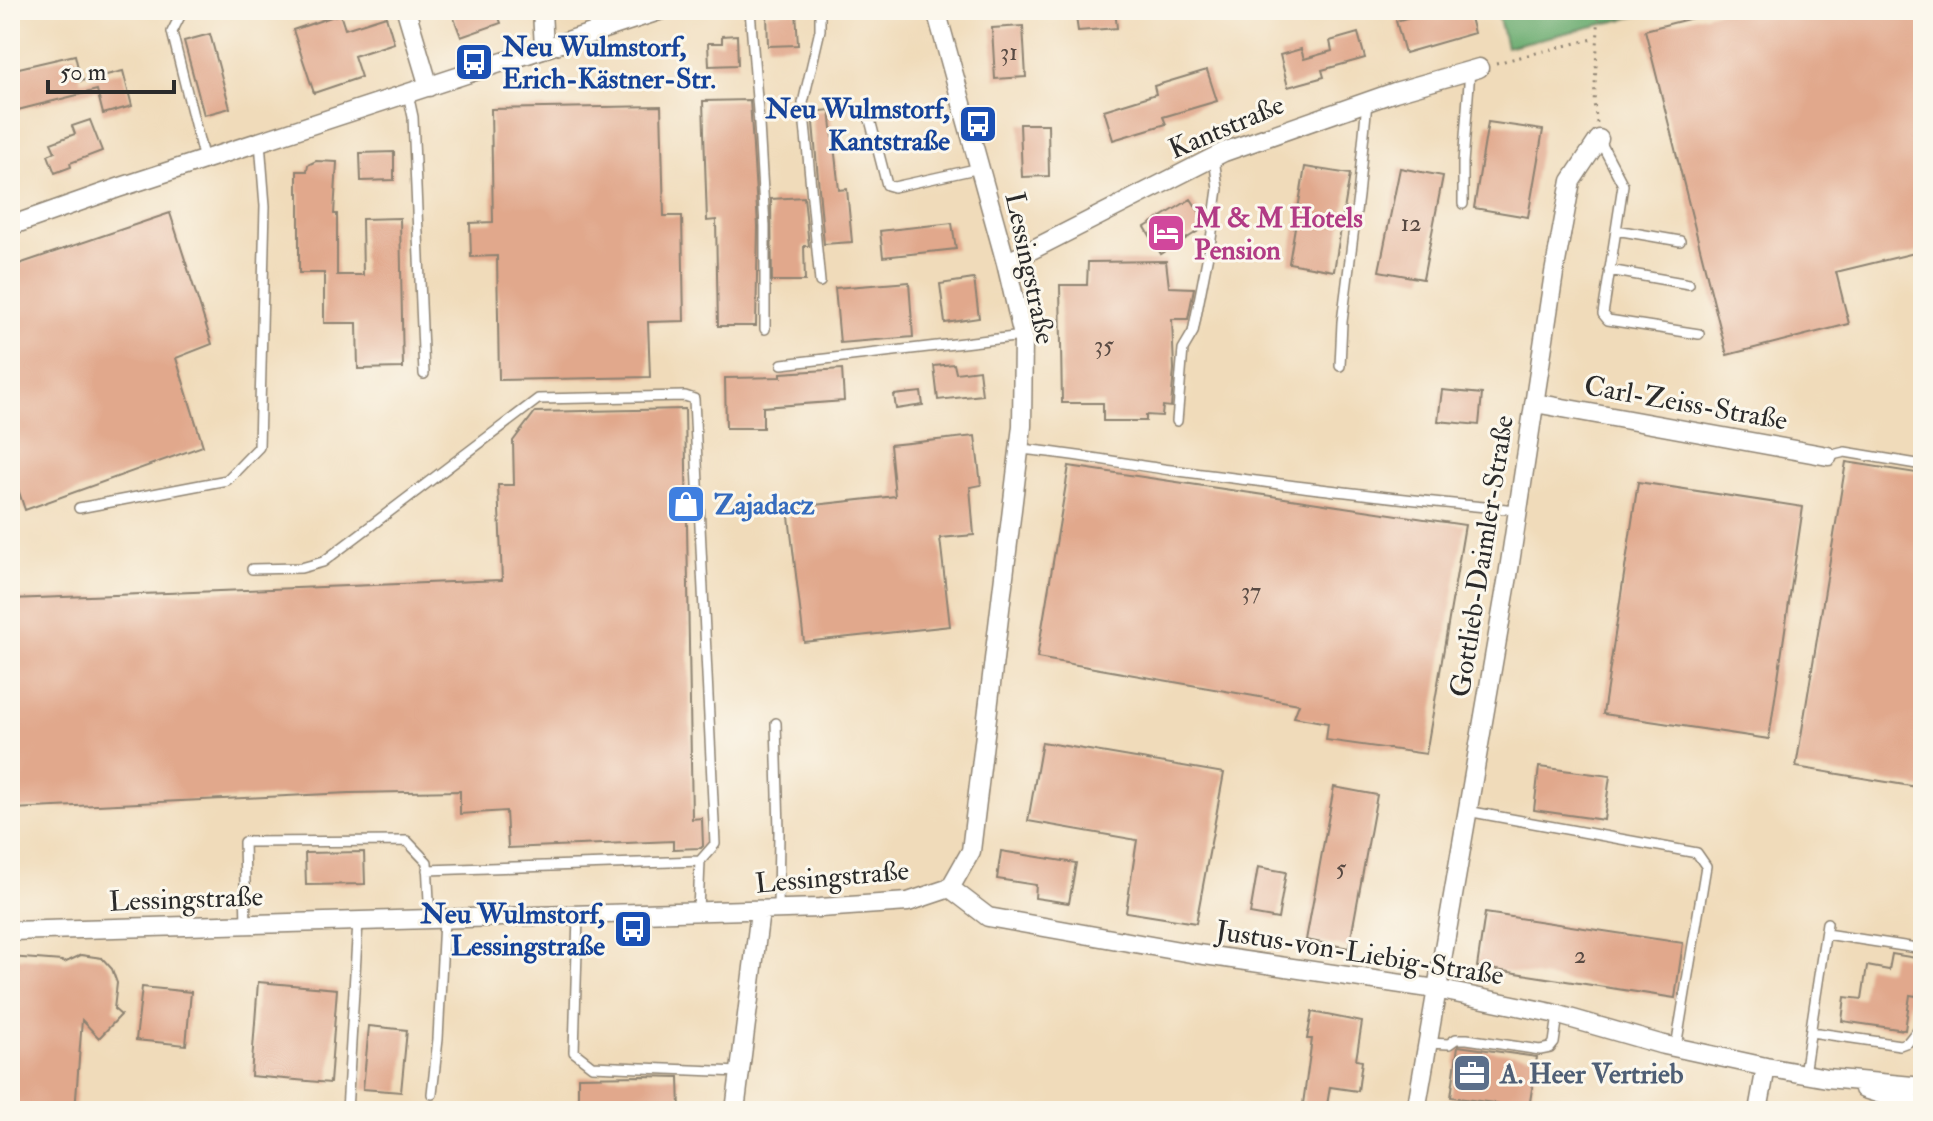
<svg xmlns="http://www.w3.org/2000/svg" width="1933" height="1121" font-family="'IM FELL Double Pica',serif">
<rect width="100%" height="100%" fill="#fbf7ec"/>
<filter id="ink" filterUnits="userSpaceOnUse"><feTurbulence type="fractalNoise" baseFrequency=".0125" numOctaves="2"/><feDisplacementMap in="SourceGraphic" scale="16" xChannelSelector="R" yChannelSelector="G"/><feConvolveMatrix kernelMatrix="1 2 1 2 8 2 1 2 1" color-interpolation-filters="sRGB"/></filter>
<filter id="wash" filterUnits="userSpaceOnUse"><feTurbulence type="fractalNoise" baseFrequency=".006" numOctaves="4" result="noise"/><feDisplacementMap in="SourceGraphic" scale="32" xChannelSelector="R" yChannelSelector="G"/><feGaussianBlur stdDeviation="1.8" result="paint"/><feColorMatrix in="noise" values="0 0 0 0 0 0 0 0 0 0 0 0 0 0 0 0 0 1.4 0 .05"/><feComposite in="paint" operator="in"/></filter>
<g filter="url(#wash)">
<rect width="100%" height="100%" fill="#f0dbba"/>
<path fill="#6aac70" stroke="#4a6c4e" stroke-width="2" d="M1497,10H1662L1506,47Z"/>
<g id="blocks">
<path fill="#e1a88c" d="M451,10H496L501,23L461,37Z
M1075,10H1115L1117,28L1078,31Z
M1434,10H1468L1474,33L1405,53L1396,21Z
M1724,10H1923V251L1836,272L1849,324L1727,355L1645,30Z
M796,11L798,45L768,46L767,13Z
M340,14L345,29L386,16L394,43L354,56L361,77L314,93L293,30Z
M1023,26L1026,77L995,79L992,28Z
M1358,33L1365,58L1322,70L1324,77L1288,87L1280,55L1301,49L1304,59L1332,51L1330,41Z
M210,34L230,108L204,115L184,41Z
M737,35L738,65L709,66L708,43H722V36Z
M75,55L81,81L123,71L132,106L103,114L97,90L10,112V70Z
M1207,70L1217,101L1163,117L1166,124L1113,140L1104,110L1156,94L1154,86Z
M750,100L758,226L756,326H718L716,220L707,221L703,101Z
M661,106L664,216H682L684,321L648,322L650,377L499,380L497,256L471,257L470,223L493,222L491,109Z
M830,110L839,190L847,189L852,242L824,244L812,112Z
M90,120L102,151L70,163L71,167L55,173L48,155L55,152L51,143L75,134L72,126Z
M1488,122L1543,130L1528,217L1474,208Z
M1020,124H1048L1049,176L1022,177Z
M394,152V180L361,181L360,153Z
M316,161L337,162L334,214H337V275H363L362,219L400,218L403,368L358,369L357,323H324V273H299V193H297V171H307L308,165Z
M1305,167L1350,174L1334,271L1289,263Z
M1400,168L1443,176L1423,279L1379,271Z
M804,197L809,246H804L805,281H772L771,199Z
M1191,199L1206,222L1205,227L1161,254L1145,227Z
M170,213L212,344L176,358L203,446L25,510L10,465V267Z
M952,223L956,249L883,257L880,231Z
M1166,261L1169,287L1194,288L1188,319H1172L1174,369L1171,407L1163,406L1162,416L1146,415V421H1103V403H1062L1060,285H1087L1088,262Z
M974,279L979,318L945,323L940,284Z
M909,282L913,337L840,343L835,288Z
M954,364L956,373L979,370L982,395L938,400L934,366Z
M842,369L844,401L763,407V428H726L725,378L781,377V373Z
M1442,390L1482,394L1479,425L1438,421Z
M921,392L923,405L896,409L894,395Z
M685,409L692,819L702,818L703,846L701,848L673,849V841L508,848L506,811L460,814V791L349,793L13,809L11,599L502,580L498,485H514L513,441L535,412Z
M975,436L981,485L970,487L974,535L940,538L950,626L804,642L788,508L895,496L890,445Z
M1846,462L1923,474V788L1796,767Z
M1069,466L1465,525L1426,754L1326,740L1328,723L1294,717L1299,704L1037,658Z
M1638,482L1803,507L1769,739L1603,714Z
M1042,742L1224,773L1196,923L1126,912L1137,840L1028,821Z
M1539,767L1610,776L1604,820L1534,810Z
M1334,787L1377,795L1349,948L1306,940Z
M1001,851L1076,863L1069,903L1035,898L1036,885L997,879Z
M364,852L365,884L306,885L305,853Z
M1258,867L1286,872L1278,919L1250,914Z
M1485,913L1683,943L1675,998L1477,967Z
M1892,954L1922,959L1916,996L1910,995L1905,1030L1842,1021L1845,997L1862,999L1867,966L1889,970Z
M81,955L102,958L112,969L117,983L114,1009L121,1015L99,1038L82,1020L75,1111H10V957L62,961L64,963Z
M258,982L337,989L330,1083L251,1076Z
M142,987L191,992L186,1045L136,1040Z
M1312,1012L1362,1022L1356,1060L1362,1061L1358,1091L1330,1087L1326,1111H1302L1312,1039H1307Z
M369,1026L407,1030L401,1092L363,1089Z
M1458,1046L1537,1057L1529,1108L1451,1097Z
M642,1076L679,1077L680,1111H578V1077Z"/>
</g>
</g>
<g filter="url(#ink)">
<use href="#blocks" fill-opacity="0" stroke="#8e8372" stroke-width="2"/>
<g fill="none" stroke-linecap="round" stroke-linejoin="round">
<defs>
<path id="lane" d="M183,10L172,32L204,160
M750,10L759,124L765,226V329
M408,94L413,117L424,374
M868,112L887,185L894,187L980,168
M1599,139L1623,185L1603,314L1608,320L1699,334
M1463,204V163L1470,70
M1616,230L1680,241
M1609,270L1689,284
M820,282L803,103L820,30V10
M782,364L1023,336
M1340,366L1342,322L1358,196L1367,102
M1177,421L1183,349L1193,332L1211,239L1218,189L1214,157
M1019,449C1070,453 1120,463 1171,470C1286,485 1402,500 1518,510
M1828,456L1845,452L1923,465
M79,508L227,480L259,447L265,206L260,142
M252,569L301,568L323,562L538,399L685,396L694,399L715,844L700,861L698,912
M776,723L779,831L778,910
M1467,811L1697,853L1706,866L1676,1047
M427,870L700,861
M578,916L574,1052L592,1066L740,1072
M246,925L244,842L407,841L427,862L430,920
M1826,934L1923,949
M1811,1032L1900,1045L1908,1042L1923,1023
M1427,1043L1449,1044L1456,1039H1467L1540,1050L1550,1048L1554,1043L1558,1015
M1804,1074L1827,923
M432,1094L438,1039L444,920
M347,1111L358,922"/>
<path id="street" d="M406,10L429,87
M542,10L544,49
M10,226L118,188L662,10
M1006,263L1224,152L1395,92L1479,68
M1535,403L1828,456
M950,888L988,917L1191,953L1436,989L1552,1013L1660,1044L1766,1067L1827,1078L1923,1087
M10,931L820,908L908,902L950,888L971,851L1022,426L1023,336L1006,263L936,10
M1864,1089L1923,1107
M735,1111L760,911
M1416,1111L1508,576L1554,273L1571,181L1599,139
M1758,1111L1766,1067"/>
</defs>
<use href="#lane" stroke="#8e8372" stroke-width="12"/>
<use href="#street" stroke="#8e8372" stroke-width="21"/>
<path stroke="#8e8372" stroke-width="3" stroke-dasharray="2 6" stroke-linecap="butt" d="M1496,63L1597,38
M1597,123L1594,103L1599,10"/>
<use href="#lane" stroke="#fff" stroke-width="9"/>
<use href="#street" stroke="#fff" stroke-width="18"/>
</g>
</g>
<defs>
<symbol id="bus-square" viewBox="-11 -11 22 22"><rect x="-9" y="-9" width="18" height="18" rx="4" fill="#1a4fb4" stroke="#fbf7ec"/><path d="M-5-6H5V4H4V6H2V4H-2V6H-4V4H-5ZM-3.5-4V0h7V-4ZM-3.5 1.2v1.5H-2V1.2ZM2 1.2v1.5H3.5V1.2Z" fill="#fff"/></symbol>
<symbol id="hotel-square" viewBox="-11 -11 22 22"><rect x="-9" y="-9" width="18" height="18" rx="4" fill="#d1479c" stroke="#fbf7ec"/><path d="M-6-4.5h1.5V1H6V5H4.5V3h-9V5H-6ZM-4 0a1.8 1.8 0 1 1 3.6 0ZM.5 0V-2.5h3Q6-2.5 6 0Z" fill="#fff"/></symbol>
<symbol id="shop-square" viewBox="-11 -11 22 22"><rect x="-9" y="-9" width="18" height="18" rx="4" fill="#3f7fe0" stroke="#fbf7ec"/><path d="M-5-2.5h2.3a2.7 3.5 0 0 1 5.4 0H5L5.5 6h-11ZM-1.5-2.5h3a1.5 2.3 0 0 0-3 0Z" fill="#fff"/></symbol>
<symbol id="office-square" viewBox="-11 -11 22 22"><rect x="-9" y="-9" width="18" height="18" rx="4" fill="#5c6f8a" stroke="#fbf7ec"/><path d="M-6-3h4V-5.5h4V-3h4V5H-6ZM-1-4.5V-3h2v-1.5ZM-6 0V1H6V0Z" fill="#fff"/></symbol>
</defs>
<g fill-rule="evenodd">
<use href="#bus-square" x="452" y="40" width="44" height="44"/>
<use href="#bus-square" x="956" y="102" width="44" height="44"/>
<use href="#hotel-square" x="1144" y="211" width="44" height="44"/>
<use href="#shop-square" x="664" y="482" width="44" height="44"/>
<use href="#bus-square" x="611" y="907" width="44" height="44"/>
<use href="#office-square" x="1450" y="1051" width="44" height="44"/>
</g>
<g text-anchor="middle" stroke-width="6" stroke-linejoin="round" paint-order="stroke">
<g font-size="24" fill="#584a43">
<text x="1009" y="60">31</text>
<text x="1411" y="231">12</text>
<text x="1104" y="353">35</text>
<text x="1251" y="599">37</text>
<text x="1341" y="876">5</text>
<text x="1580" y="963">2</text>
</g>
<g font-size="28" font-weight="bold" fill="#164399" stroke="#fbf7ec" text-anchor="end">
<text x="502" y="56" text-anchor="start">Neu Wulmstorf,<tspan x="502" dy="32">Erich-Kästner-Str.</tspan></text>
<text x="950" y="118">Neu Wulmstorf,<tspan x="950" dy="32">Kantstraße</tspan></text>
<text x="605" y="923">Neu Wulmstorf,<tspan x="605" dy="32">Lessingstraße</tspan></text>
</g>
<g font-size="28" fill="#2b2b2b" stroke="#fbf7ec">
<text transform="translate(1226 126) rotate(-23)" y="10">Kantstraße</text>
<text transform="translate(1031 268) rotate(78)" y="10">Lessingstraße</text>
<text transform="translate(1686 402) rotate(10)" y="10">Carl-Zeiss-Straße</text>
<text transform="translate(1481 556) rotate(-81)" y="10">Gottlieb-Daimler-Straße</text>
<text transform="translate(832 876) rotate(-5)" y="10">Lessingstraße</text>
<text transform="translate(186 898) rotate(-2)" y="10">Lessingstraße</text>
<text transform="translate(1360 952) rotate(9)" y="10">Justus-von-Liebig-Straße</text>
</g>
<g font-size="28" font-weight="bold" fill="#b23c85" stroke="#fbf7ec" text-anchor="start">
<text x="1194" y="227">M &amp; M Hotels<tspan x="1194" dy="32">Pension</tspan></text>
</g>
<g font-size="28" font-weight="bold" fill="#366cbe" stroke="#fbf7ec" text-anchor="start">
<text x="714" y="514">Zajadacz</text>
</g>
<g font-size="28" font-weight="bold" fill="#4e5e75" stroke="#fbf7ec" text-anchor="start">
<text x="1500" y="1083">A. Heer Vertrieb</text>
</g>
</g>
<rect width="1933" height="1121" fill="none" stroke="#fbf7ec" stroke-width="40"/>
<path d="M48 80v12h126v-12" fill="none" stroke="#2b2b2b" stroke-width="4"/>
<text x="60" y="80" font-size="24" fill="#2b2b2b" stroke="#fbf7ec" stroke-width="6" paint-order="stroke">50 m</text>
</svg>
